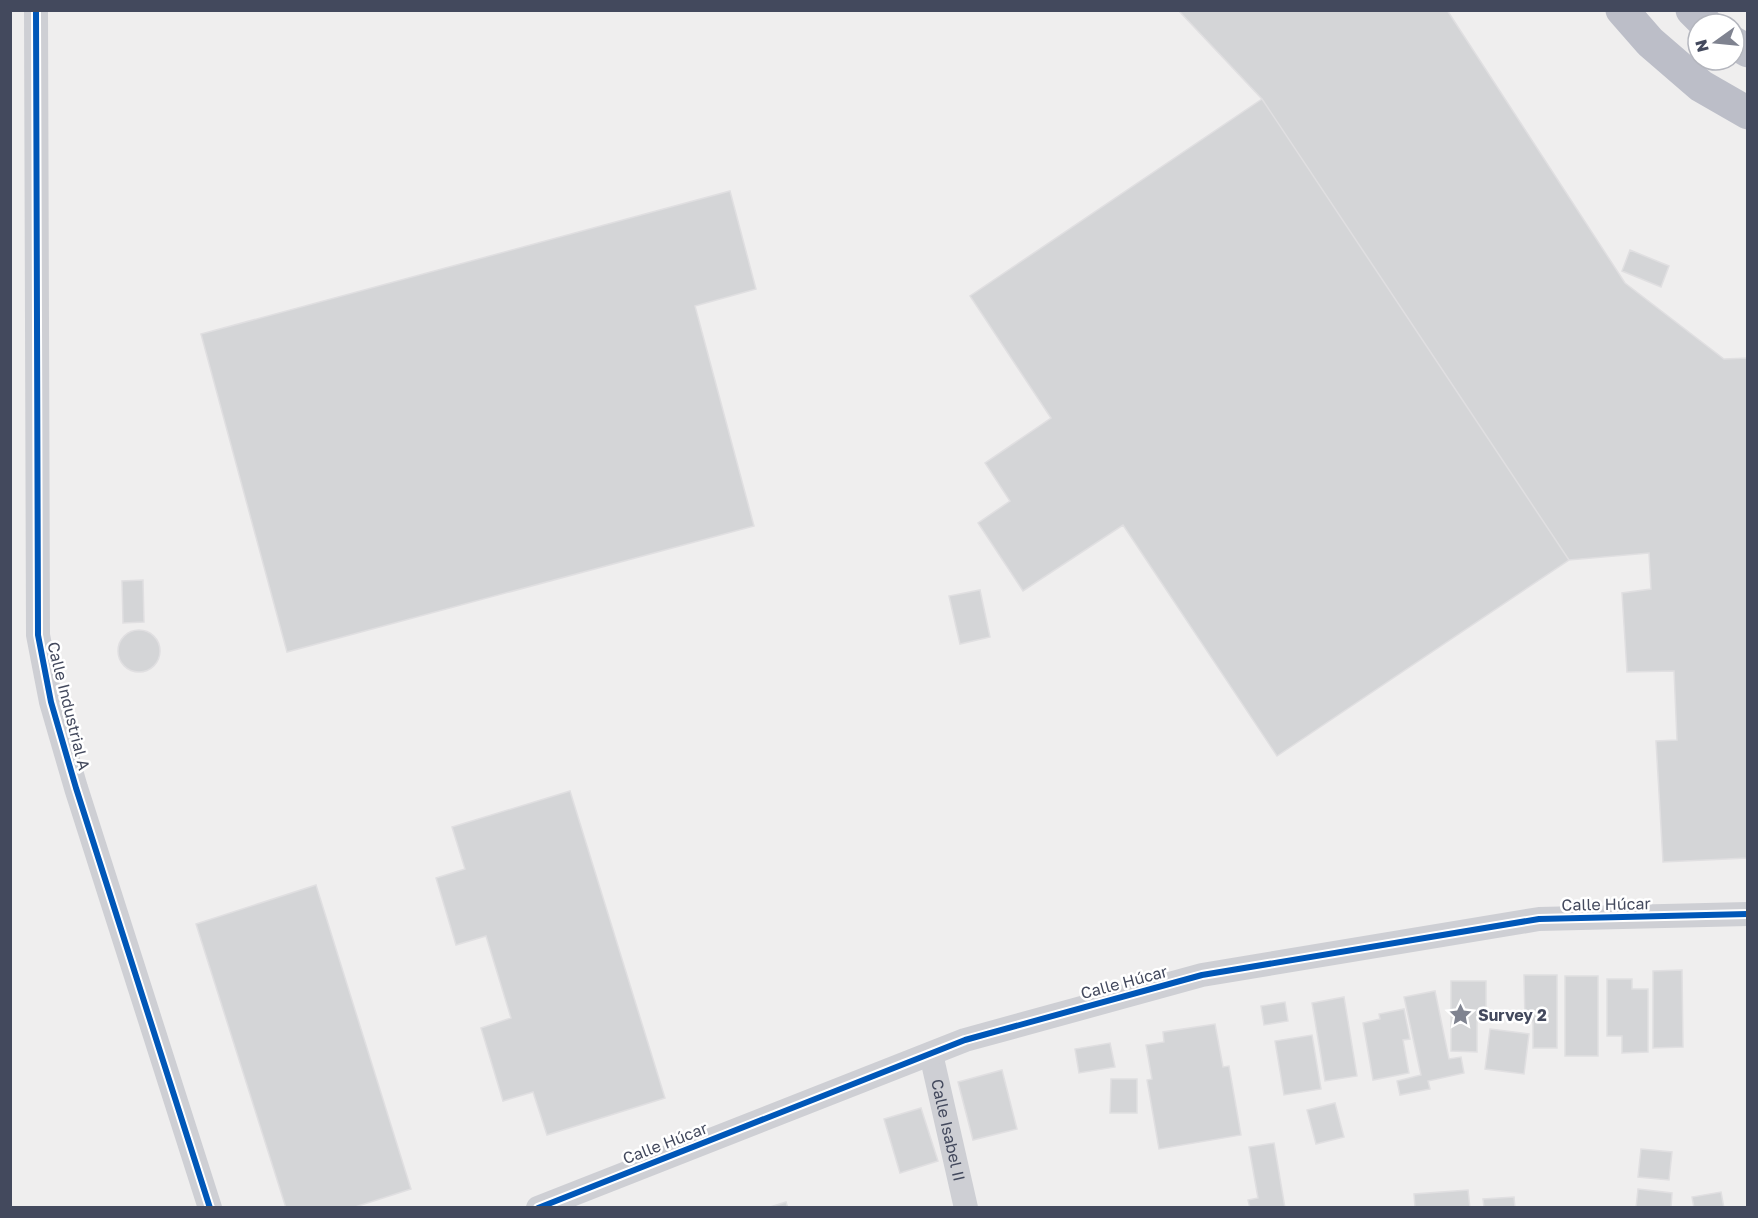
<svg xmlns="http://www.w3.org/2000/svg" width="1758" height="1218" font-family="'Golos Text',sans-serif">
<rect width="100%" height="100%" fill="#efeeee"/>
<path fill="#d4d5d7" stroke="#e0dfe1" stroke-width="1.5" d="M1178,10H1447L1625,283L1724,359L1748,358V858L1663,862L1656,741L1677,740L1674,671L1627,672L1622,593L1651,589L1649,553L1569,560L1262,99Z
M1262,99L1569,560L1277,756L1123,525L1023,591L978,523L1010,501L985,463L1051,418L970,296Z
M730,191L756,289L695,306L754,526L287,652L201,334Z
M1630,250L1669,266L1661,287L1622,271Z
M143,580L144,622L123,623L122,581Z
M980,590L990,637L960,644L949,596Z
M118 651a21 21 0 1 1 42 0a21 21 0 1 1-42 0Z
M570,791L665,1098L547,1135L533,1092L503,1101L481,1028L511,1018L486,936L456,945L436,878L465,869L452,827Z
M316,885L411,1189L352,1208H286L196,924Z
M1682,970L1683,1047L1653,1048V971Z
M1524,975H1557V1048H1533V1022H1525Z
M1565,976H1598V1056H1565Z
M1607,979H1632V989H1648V1052L1622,1053V1036H1607Z
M1451,981H1486V1011H1477V1052L1451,1051Z
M1435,991L1449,1059L1461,1057L1464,1073L1428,1081L1430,1089L1400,1095L1397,1081L1421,1075L1404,997Z
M1344,997L1357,1076L1325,1081L1312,1003Z
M1285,1002L1288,1021L1264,1025L1261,1006Z
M1404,1009L1410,1039L1403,1040L1409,1073L1373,1080L1363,1023L1380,1019L1379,1014Z
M1215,1024L1223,1067L1229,1066L1241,1135L1159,1149L1147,1080L1152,1079L1146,1045L1164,1042L1163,1032Z
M1490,1029L1529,1034L1524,1074L1485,1069Z
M1312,1035L1321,1089L1284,1095L1275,1041Z
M1110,1043L1115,1067L1079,1073L1075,1049Z
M1002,1070L1017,1129L973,1140L958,1082Z
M1111,1079H1137V1113H1110Z
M1335,1103L1344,1137L1316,1144L1307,1110Z
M921,1108L938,1161L900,1173L884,1119Z
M1274,1143L1285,1208H1250L1248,1200L1258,1198L1249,1147Z
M1641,1149L1672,1152L1669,1180L1638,1177Z
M1638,1189L1672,1193L1671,1208H1636Z
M1468,1190L1470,1208H1415L1414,1194Z
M1721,1192L1724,1208H1694L1692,1197Z
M1514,1197L1515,1208H1484L1483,1199Z
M786,1202L788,1208H767Z"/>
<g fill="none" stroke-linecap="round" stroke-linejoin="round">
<g stroke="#cecfd4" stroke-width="24">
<path d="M36,10L38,635L51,702L76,788L210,1208"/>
<path id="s1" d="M931,1054L966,1208"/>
<path d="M538,1208L965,1040L1202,975L1539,919L1748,914"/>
</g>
<path stroke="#bcbec8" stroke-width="33" d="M1622,10L1650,42L1701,86L1748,113
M1692,10L1706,24
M1734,43L1748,51"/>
<defs>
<path id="cycleway" d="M36,10L38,635L51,702L76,788L210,1208
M538,1208L965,1040L1202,975L1539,919L1748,914"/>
</defs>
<use href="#cycleway" stroke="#fff" stroke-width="10"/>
<use href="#cycleway" stroke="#0057b8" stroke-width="6"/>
</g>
<defs>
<symbol id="sight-bare" viewBox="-9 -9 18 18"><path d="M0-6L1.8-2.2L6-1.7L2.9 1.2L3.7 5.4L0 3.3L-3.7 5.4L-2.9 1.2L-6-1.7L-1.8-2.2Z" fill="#7f8390" stroke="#fff" stroke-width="2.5" paint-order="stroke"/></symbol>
</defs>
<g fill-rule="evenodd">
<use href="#sight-bare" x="1444" y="998" width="33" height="33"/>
</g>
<g text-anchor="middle" stroke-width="5" stroke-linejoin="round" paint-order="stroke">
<g font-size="16" fill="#43495d" stroke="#fff">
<text transform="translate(69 706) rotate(76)" y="6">Calle Industrial A</text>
<text transform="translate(1606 904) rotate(-1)" y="6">Calle Húcar</text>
<text transform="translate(1124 982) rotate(-15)" y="6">Calle Húcar</text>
<text dy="6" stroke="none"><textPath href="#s1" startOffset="78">Calle Isabel II</textPath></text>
<text transform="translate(665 1143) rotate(-21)" y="6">Calle Húcar</text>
</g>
<g font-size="16" font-weight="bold" fill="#43495d" stroke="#fff" text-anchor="start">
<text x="1478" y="1021">Survey 2</text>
</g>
</g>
<rect width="1758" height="1218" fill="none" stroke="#43495d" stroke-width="24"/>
<g transform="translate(1716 42) rotate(255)"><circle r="28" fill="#ffffff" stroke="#b4b6be" stroke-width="1.5"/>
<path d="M0-4.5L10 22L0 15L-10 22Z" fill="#7f8390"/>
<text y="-9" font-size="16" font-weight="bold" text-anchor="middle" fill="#43495d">N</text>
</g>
</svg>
